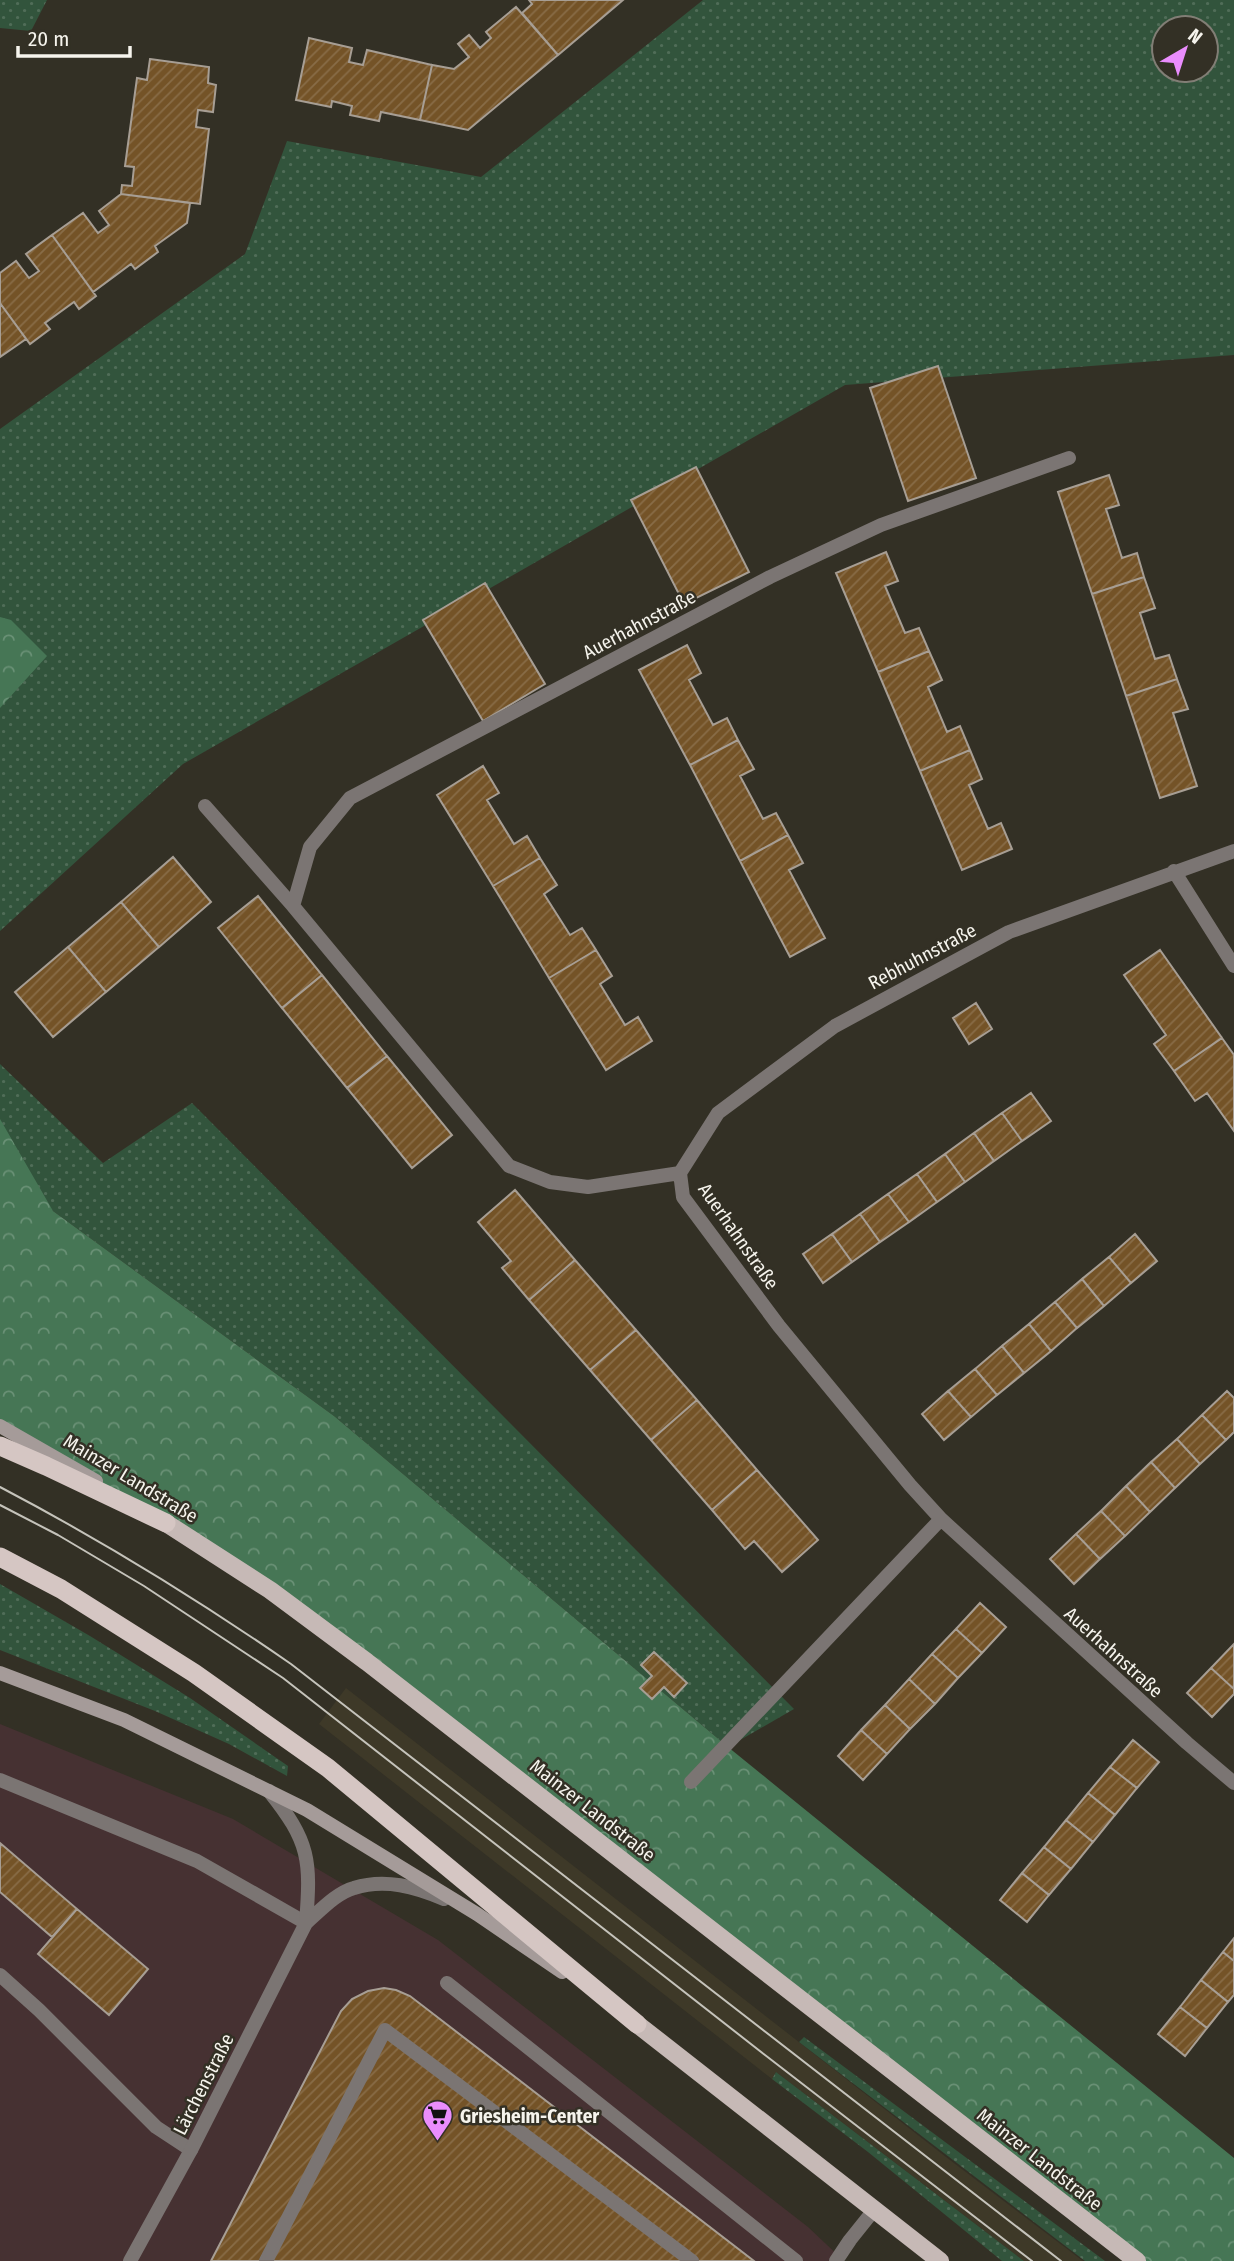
<svg xmlns="http://www.w3.org/2000/svg" width="1234" height="2261" font-family="'Fira Sans Condensed',sans-serif">
<defs>
<pattern id="grass-dots" width="8" height="8" patternUnits="userSpaceOnUse" patternTransform="scale(1.75)"><rect width="8" height="8" fill="#32543c"/><path d="M2 2h.1M6 6h.1" fill="none" stroke="#506d58" stroke-width="1.8" stroke-linecap="round"/></pattern>
<pattern id="forest-crowns" width="20" height="18" patternUnits="userSpaceOnUse" patternTransform="scale(1.75)"><rect width="20" height="18" fill="#467655"/><path d="M2 6a3 3 0 1 1 6 0M12 15a3 3 0 1 1 6 0" fill="none" stroke="#6a9176"/></pattern>
<pattern id="building-hatch" width="6" height="6" patternUnits="userSpaceOnUse" patternTransform="scale(1.75)"><rect width="6" height="6" fill="#745327"/><path d="M-1 1l2-2M0 6l6-6M5 7l2-2" fill="none" stroke="#886c47"/></pattern>
</defs>
<rect width="100%" height="100%" fill="#333025"/>
<path fill="#463132" d="M0,1724L233,1819L438,1940L808,2227L844,2261H0Z"/>
<path fill="#3e3928" d="M346,1688L946,2157L1083,2261H1024L776,2072L772,2079L319,1724Z"/>
<path fill="url(#grass-dots)" fill-rule="evenodd" d="M0,0H47L31,31L0,28Z
M703,0H1234V355L845,385L183,764L0,931V429L245,254L287,141L481,177ZM1164,28H1206V70H1164Z
M0,1064L103,1163L192,1103L794,1709L728,1747L334,1416L53,1211L0,1165Z
M0,1584L90,1636L190,1698L288,1766L287,1776L229,1744L155,1711L0,1650Z
M804,2037L1105,2261H1085L799,2042Z
M776,2072L1024,2261H1002L868,2152L772,2079Z"/>
<path fill="url(#forest-crowns)" d="M0,617L11,620L47,656L0,708Z
M0,1119L53,1211L334,1416L728,1747L1234,2158V2261H1137L367,1662L0,1426Z"/>
<path fill="url(#building-hatch)" stroke="#a79e94" stroke-width="2" d="M529,0H623L558,55L522,13L532,4Z
M516,7L558,55L468,130L420,120L432,65L454,69L469,57L458,44L469,35L480,48L491,38L486,32Z
M309,38L352,48L349,62L363,65L367,50L432,65L420,120L381,112L379,121L350,115L352,106L332,101L331,107L296,100Z
M150,59L209,67L208,83L216,85L213,112L198,110L196,127L209,129L200,204L121,194L122,185L132,186L134,167L125,166L137,78L147,80Z
M121,194L190,203L187,223L155,246L158,252L135,269L131,264L93,292L52,235L83,213L98,233L109,225L99,211Z
M52,235L96,296L79,309L74,302L45,323L50,329L30,344L0,303V273L16,261L29,278L39,271L26,254Z
M0,303L26,339L0,357Z
M938,366L976,478L908,501L870,388Z
M696,467L749,572L684,604L631,500Z
M1109,475L1119,505L1106,509L1122,558L1137,553L1144,577L1092,594L1058,492Z
M886,552L898,581L885,586L905,633L919,628L929,651L878,672L836,573Z
M1144,577L1155,608L1140,613L1155,659L1169,655L1177,679L1126,696L1092,594Z
M485,583L545,684L483,721L423,620Z
M687,645L701,673L689,680L713,725L727,718L738,740L690,765L639,670Z
M929,651L942,680L928,687L947,732L960,726L970,750L920,771L878,672Z
M1177,679L1188,709L1173,713L1197,786L1160,798L1126,696Z
M738,740L754,769L740,776L763,819L776,813L788,835L740,861L690,765Z
M970,750L982,779L969,785L988,829L1001,823L1012,849L962,870L920,771Z
M483,766L499,793L487,800L514,844L527,836L540,858L493,886L437,795Z
M788,835L803,863L789,870L825,938L790,957L740,861Z
M173,857L211,902L159,947L121,902Z
M540,858L557,885L544,894L570,935L582,928L596,950L549,978L493,886Z
M258,896L322,975L282,1008L218,928Z
M121,902L159,947L106,992L68,947Z
M68,947L106,992L53,1037L15,992Z
M596,950L612,976L600,984L625,1025L638,1017L652,1041L606,1070L549,978Z
M1160,950L1222,1038L1174,1071L1154,1044L1166,1035L1124,975Z
M322,975L387,1056L347,1088L282,1008Z
M976,1003L992,1029L969,1044L953,1018Z
M1222,1038L1234,1055V1131L1207,1093L1195,1101L1174,1071Z
M387,1056L452,1135L412,1168L347,1088Z
M1031,1093L1051,1121L1022,1141L1002,1113Z
M1002,1113L1022,1141L994,1161L974,1133Z
M974,1133L994,1161L965,1182L945,1154Z
M945,1154L965,1182L937,1202L917,1174Z
M917,1174L937,1202L909,1222L888,1194Z
M515,1190L575,1260L529,1300L502,1268L511,1261L478,1222Z
M888,1194L909,1222L880,1242L860,1214Z
M860,1214L880,1242L852,1262L832,1234Z
M832,1234L852,1262L823,1283L803,1254Z
M1135,1234L1157,1261L1131,1283L1109,1257Z
M1109,1257L1131,1283L1104,1306L1082,1279Z
M575,1260L636,1330L590,1370L529,1300Z
M1082,1279L1104,1306L1077,1328L1055,1302Z
M1055,1302L1077,1328L1051,1351L1029,1324Z
M1029,1324L1051,1351L1024,1373L1002,1346Z
M636,1330L697,1400L651,1440L590,1370Z
M1002,1346L1024,1373L997,1395L975,1369Z
M975,1369L997,1395L971,1417L948,1391Z
M948,1391L971,1417L944,1440L922,1414Z
M1227,1391L1234,1398V1432L1226,1440L1202,1415Z
M697,1400L757,1470L712,1510L651,1440Z
M1202,1415L1226,1440L1200,1464L1177,1439Z
M1177,1439L1200,1464L1175,1488L1151,1462Z
M1151,1462L1175,1488L1150,1512L1126,1486Z
M757,1470L818,1540L782,1572L754,1541L745,1549L712,1510Z
M1126,1486L1150,1512L1125,1536L1101,1511Z
M1101,1511L1125,1536L1100,1559L1076,1534Z
M1076,1534L1100,1559L1074,1584L1050,1559Z
M980,1603L1006,1627L982,1653L956,1629Z
M956,1629L982,1653L958,1678L932,1654Z
M1234,1644V1689L1211,1668Z
M654,1652L687,1683L674,1697L664,1687L652,1699L640,1688L652,1676L641,1665Z
M932,1654L958,1678L935,1704L909,1679Z
M1211,1668L1234,1689V1694L1212,1717L1187,1693Z
M909,1679L935,1704L910,1729L885,1705Z
M885,1705L910,1729L887,1754L861,1730Z
M861,1730L887,1754L863,1780L838,1756Z
M1133,1740L1159,1762L1137,1788L1110,1767Z
M1110,1767L1137,1788L1115,1815L1088,1793Z
M1088,1793L1115,1815L1093,1842L1066,1820Z
M1066,1820L1093,1842L1071,1869L1044,1847Z
M0,1843L77,1909L52,1937L0,1892Z
M1044,1847L1071,1869L1049,1895L1022,1873Z
M1022,1873L1049,1895L1027,1922L1000,1900Z
M77,1909L148,1969L109,2015L38,1954Z
M1234,1938V1961L1223,1952Z
M1223,1952L1234,1961V1995L1228,2002L1201,1980Z
M1201,1980L1228,2002L1207,2028L1180,2007Z
M384,1988L396,1990L410,1996L754,2261H211L341,2011L352,1999L368,1991Z
M1180,2007L1207,2028L1185,2056L1158,2034Z"/>
<g fill="none" stroke-linecap="round" stroke-linejoin="round">
<path stroke="#7b7573" stroke-width="14" d="M0,1780L197,1861L306,1923
M0,1975L39,2010L156,2127L191,2150
M447,1983L796,2261
M266,2261L385,2030L692,2261
M836,2261L850,2240L874,2210"/>
<path stroke="#7b7573" stroke-width="14" d="M205,806L293,906L509,1166L550,1182L588,1187L680,1173
M1174,871L1234,966
M293,906L310,847L350,798L770,577L881,525L1069,458
M680,1173L683,1197L779,1326L910,1485L941,1519L1187,1743L1234,1783
M680,1173L718,1113L835,1026L1009,932L1234,851
M691,1782L941,1519
M269,1791C310,1842 311,1860 306,1923
M130,2261L191,2150L306,1923C320,1911 336,1893 354,1888C385,1878 416,1887 444,1899"/>
<path stroke="#a59b99" stroke-width="14" d="M0,1426L96,1481
M0,1673L124,1720L307,1810L477,1914L562,1972"/>
<path stroke="#c6b9b6" stroke-width="18" d="M166,1523L270,1590L367,1662L1137,2261
M637,2024L940,2261"/>
<path stroke="#d5c6c3" stroke-width="19" d="M0,1446L46,1466L166,1523
M0,1557L61,1589L194,1673L328,1768L637,2024"/>
<path stroke="#c5c3bb" stroke-width="2" d="M0,1487C101,1540 197,1599 291,1664L1061,2261
M0,1505L58,1535L144,1586L283,1678L765,2055L1032,2261"/>
</g>
<defs>
<symbol id="supermarket-pin" viewBox="-11 -11 22 30"><path d="M0 17L-7.5 6A9.5 9.5 0 1 1 7.5 6Z" fill="#ea8dfd" stroke="#333025"/><path d="M-6-5.5h2.5l.6 2H6L4.5 2H-2.5L-4.4-4H-6ZM-1.5 3.2a1.3 1.3 0 1 0 .1 0ZM3 3.2a1.3 1.3 0 1 0 .1 0Z" fill="#111"/></symbol>
</defs>
<g fill-rule="evenodd">
<use href="#supermarket-pin" x="420" y="2098" width="35" height="47"/>
</g>
<g text-anchor="middle" stroke-width="5" stroke-linejoin="round" paint-order="stroke">
<g font-size="19" fill="#f6f4ed" stroke="#333025">
<text transform="translate(639 624) rotate(-28)" y="7">Auerhahnstraße</text>
<text transform="translate(922 956) rotate(-28)" y="7">Rebhuhnstraße</text>
<text transform="translate(739 1236) rotate(55)" y="7">Auerhahnstraße</text>
<text transform="translate(131 1478) rotate(31)" y="7">Mainzer Landstraße</text>
<text transform="translate(1114 1652) rotate(42)" y="7">Auerhahnstraße</text>
<text transform="translate(593 1810) rotate(38)" y="7">Mainzer Landstraße</text>
<text transform="translate(203 2084) rotate(-63)" y="7">Lärchenstraße</text>
<text transform="translate(1040 2159) rotate(38)" y="7">Mainzer Landstraße</text>
</g>
<g font-size="19" font-weight="bold" fill="#f6f4ed" stroke="#333025" text-anchor="start">
<text x="460" y="2123">Griesheim-Center</text>
</g>
</g>
<g transform="translate(1185 49) rotate(39)"><circle r="33" fill="#333025" stroke="#817e75" stroke-width="2"/>
<path d="M0-5L12 26L0 18L-12 26Z" fill="#ea8dfd"/>
<text y="-10" font-size="19" font-weight="bold" text-anchor="middle" fill="#f6f4ed">N</text>
</g>
<path d="M18 46v10h112v-10" fill="none" stroke="#f6f4ed" stroke-width="3.5"/>
<text x="28" y="46" font-size="21" fill="#f6f4ed" stroke="#333025" stroke-width="5" paint-order="stroke">20 m</text>
</svg>
